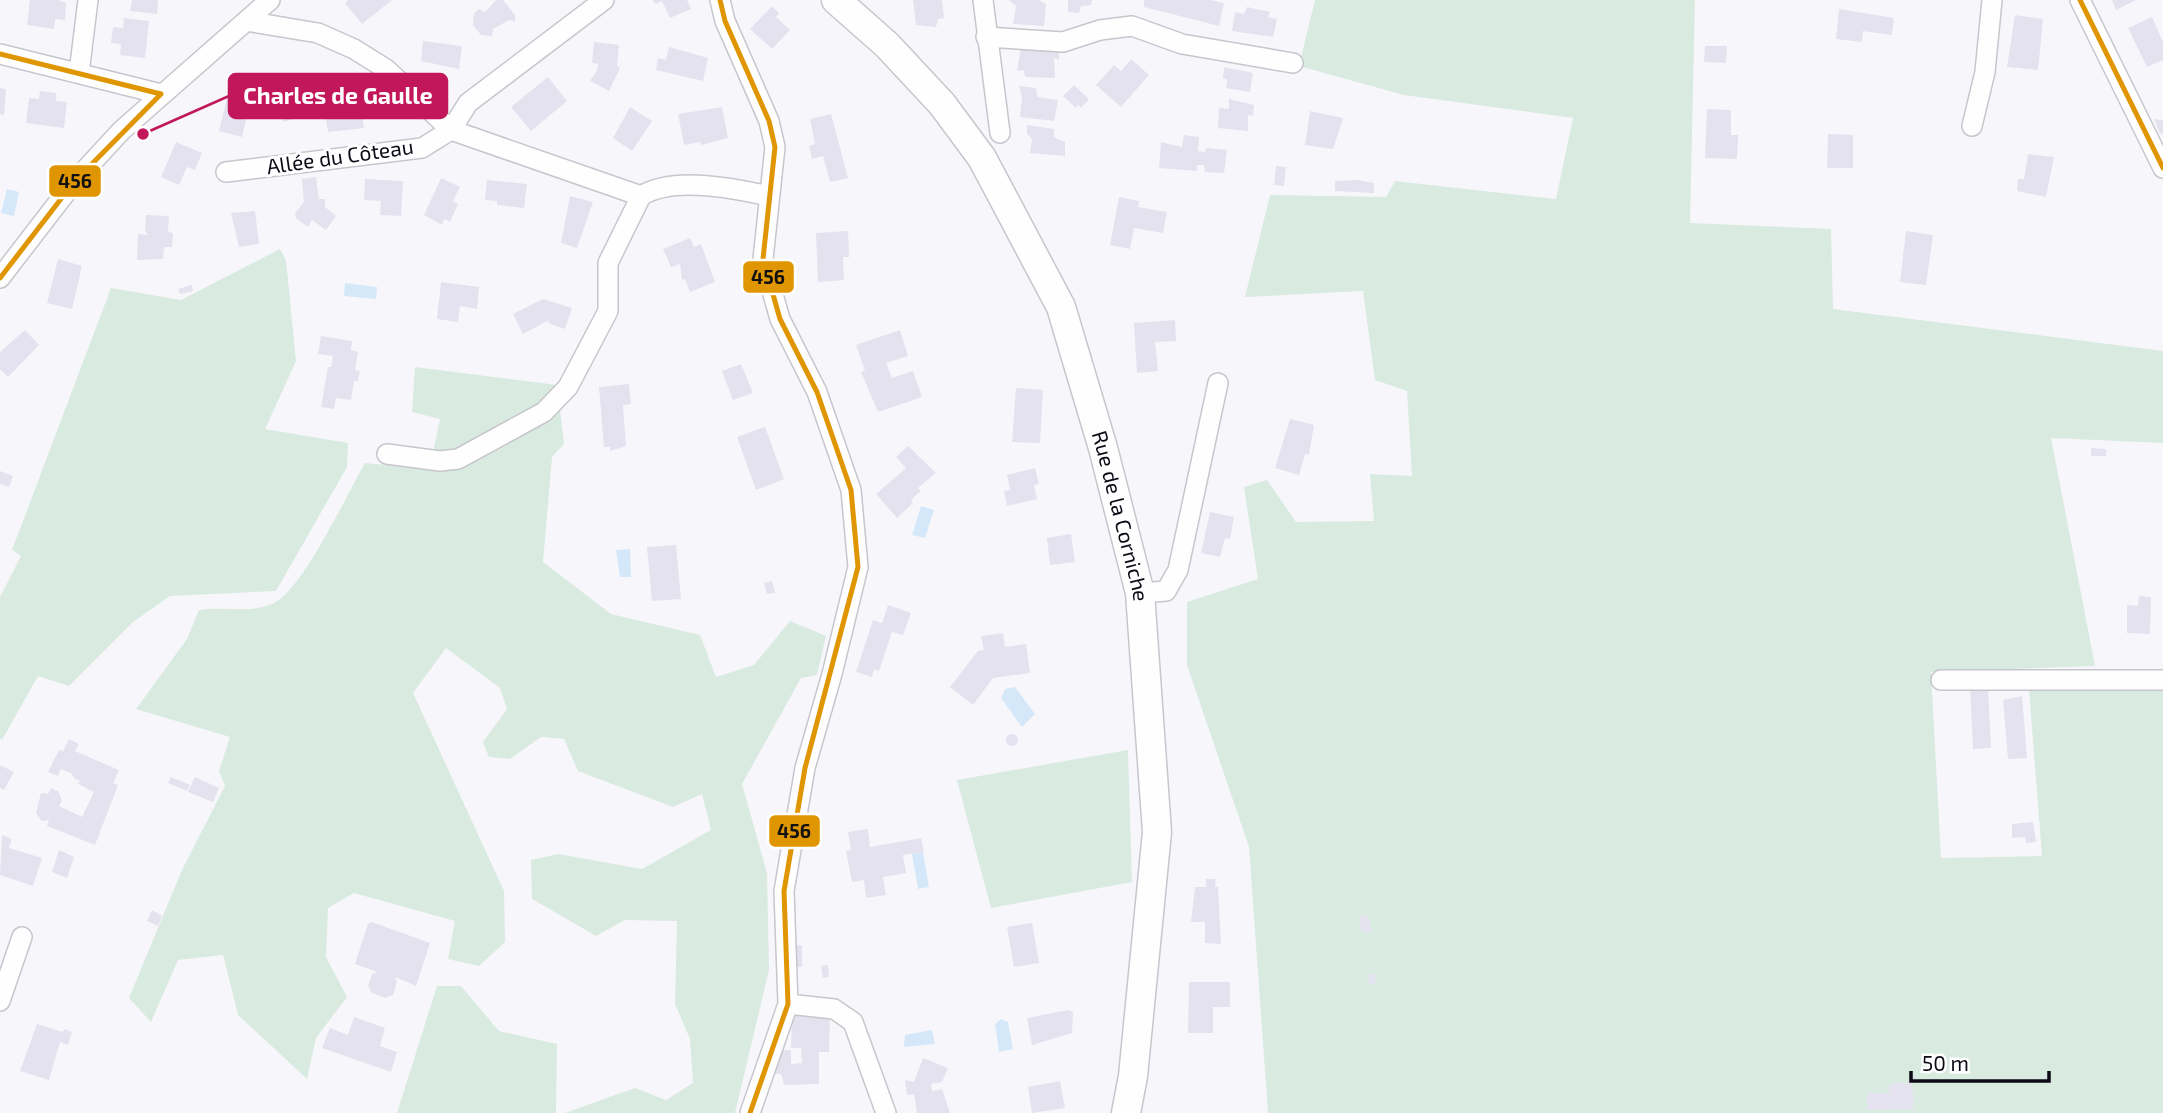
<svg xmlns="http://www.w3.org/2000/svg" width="2163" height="1113" font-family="'Exo 2',sans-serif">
<rect width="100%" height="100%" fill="#f7f7fb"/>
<path fill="#d9eae0" d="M1315,0H1695L1690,223L1831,229L1833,309L2163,351V443L2051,438L2095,666L1931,672L1941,858L2042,856L2029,689L2163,687V1113H1268L1249,847L1187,665V602L1258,579L1244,487L1267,480L1296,522L1374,521L1370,474L1412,476L1407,391L1375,380L1363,291L1245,297L1270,195L1386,197L1395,181L1556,199L1573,118L1404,95L1299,66Z
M280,249L286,260L296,361L265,429L348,443L347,467L276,591L170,596L133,622L69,686L38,676L2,740L0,739V597L21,556L12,550L111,288L181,300Z
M415,367L557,385L564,444L552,457L543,562L611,614L700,635L716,677L754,665L790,621L826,636L817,675L801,678L742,784L767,873L769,970L735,1113H565L635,1088L666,1100L693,1083L690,1039L675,1004L677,921L625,920L596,936L532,899L531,860L558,854L642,869L711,830L702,794L673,807L578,771L564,739L541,737L510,759L489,757L483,742L507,709L500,688L446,648L413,693L504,891L505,942L479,966L448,959L455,921L354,893L328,908L326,957L347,997L316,1038L307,1079L238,1015L223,955L178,960L151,1022L129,998L182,870L225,786L219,771L230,737L136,709L187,639L199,610C224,606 250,614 274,603C303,589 347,494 365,463L451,471L434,448L440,419L412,412Z
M1128,750L1132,882L991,908L957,780Z
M437,986H461L499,1031L557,1044L556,1113H397Z"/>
<path fill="#d5e8f9" d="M7,189L19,192L14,216L1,213Z
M345,283L377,287L376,299L344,296Z
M921,506L934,510L925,538L912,535Z
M630,549L631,577H620L616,550Z
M1015,687L1035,714L1022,727L1001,698L1005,689Z
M923,852L929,887L918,889L912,854Z
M1001,1019L1008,1022L1013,1049L999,1052L995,1024Z
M932,1030L935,1044L904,1047L905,1035Z"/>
<path fill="#e4e2ee" d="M30,0H58L66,3L65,20L55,19L54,29L27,25Z
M132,0H158L157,14L130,11Z
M348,0H392L362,24L345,3Z
M496,0H503L515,15V21L509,20L493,29L492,36L481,35L473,25L474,13L479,9L485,12Z
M653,0H687L691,9L670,18L662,1L655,4Z
M913,0H942L944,18L938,19L936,27L916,25Z
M1009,0H1039L1046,4L1044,26L1013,24L1016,6Z
M1068,0H1092L1091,5L1081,6L1079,13L1068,12Z
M1144,0H1210L1224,3L1219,26L1144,7Z
M2112,0H2136L2116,10Z
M772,6L779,13L776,17L790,30L772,49L750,29Z
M1247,7L1270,12L1268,17L1277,19L1273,37L1232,31L1235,12L1244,14Z
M1839,9L1894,18L1892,35L1863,31L1862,42L1836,39Z
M2015,15L2043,19L2038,70L2007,67Z
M2152,17L2163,42V60L2147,67L2128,28Z
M124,18L149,21L145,58L120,55L121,44L111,43L113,27L123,28Z
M423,41L462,46L459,69L421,61Z
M594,42L619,45L617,66L620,68L609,91L590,81L597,70L598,64L592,63Z
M1705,46H1727L1726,63L1704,62Z
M669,47L708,58L703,81L656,70L658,58L666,60Z
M1021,47L1059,51V60L1054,58L1055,78L1025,77L1024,70L1017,71Z
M1131,59L1149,75L1121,107L1096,85L1114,65L1121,71Z
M1224,67L1253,73L1250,92L1226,88L1227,80L1223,78Z
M233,75L248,80L260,76L261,88L246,87L244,97L251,99L242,137L219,131Z
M548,77L567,101L531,131L511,107Z
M296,82L305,116L283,122L274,88Z
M356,83L364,128L328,132L325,111L337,110L334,85Z
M1074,85L1089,99L1081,108L1078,105L1076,108L1063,96Z
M1019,86L1036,88L1037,97L1058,100L1054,121L1020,117L1022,97Z
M0,88L6,89L4,115L0,114Z
M40,91L56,93V101L67,102L64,128L26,123L29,98L39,99Z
M1229,99L1254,105L1253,116L1248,115V131L1218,128L1219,108L1229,109Z
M630,107L652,121L632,151L613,138Z
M722,107L728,138L701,145L700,142L684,145L678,114Z
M1707,109L1731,110V135H1738L1737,159L1705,158Z
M1310,111L1343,118L1333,149L1305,145Z
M831,114L848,178L830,182L823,156L812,159L809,146L815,144L810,119Z
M2154,119L2163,120V133L2160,134Z
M1027,125L1054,129V137L1065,142V156L1030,153L1032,139L1027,134Z
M1828,134L1853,135V168H1827Z
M1184,135L1199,137L1198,151L1205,152L1206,148L1227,150L1224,173L1205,172L1204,165H1197V171L1159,168L1161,142L1182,147Z
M176,142L202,153L195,170L187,167L179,185L161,177Z
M2028,154L2054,157L2046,197L2017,191L2018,179H2024Z
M1276,166L1286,167L1284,186L1274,185Z
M316,177L319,199H325V207L336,216L326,230L312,220L308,227L296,218L295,213L304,202L302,179Z
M441,178L460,187L453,201L458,204L450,222L444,219L442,225L424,215Z
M365,179L403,181L401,216L380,215L381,201L364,200Z
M487,180L527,184L524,208L497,205V201L485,200Z
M1357,180L1374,183V193L1335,191V181Z
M570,196L593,202L577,248L561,243Z
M1119,197L1139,201L1138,207L1167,212L1163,233L1134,228L1130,249L1110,245Z
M255,211L259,244L239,247L231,213Z
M146,215L169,216L168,232L173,233L172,247H164L163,259L137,260L138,234L148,235L145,231Z
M848,231L849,257H843L844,280L818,282L816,233Z
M1906,231L1933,235L1926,285L1900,282Z
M690,238L694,247L701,244L715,282L690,292L685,279L682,280L680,264L671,267L663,249Z
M58,259L82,266L72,309L47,303Z
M441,282L479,287L477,309L460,306L458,322L437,319Z
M192,285L193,291L180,294L178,289Z
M543,299L572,308L565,329L548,323L549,320L523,334L513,314Z
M1175,320L1176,341L1155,342L1158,371L1137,373L1134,323Z
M25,330L39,345L8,377L0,369V352Z
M900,330L908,356L886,363L892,378L913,371L922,397L878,412L861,372L865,371L856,345Z
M321,336L352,341L351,350L358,352L355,370L360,371L358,381H354L351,400L336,398L334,409L321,407L328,367H331L333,356L318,354Z
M741,364L753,393L733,400L722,371Z
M629,384L631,404L623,405L626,446L610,451V447H604L599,387Z
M1016,388L1043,390L1040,443L1012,442Z
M1290,419L1314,425L1309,455L1305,454L1299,475L1275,468Z
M765,427L784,479L756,490L737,437Z
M908,446L936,473L918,488L921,491L911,500L913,503L897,518L876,494L906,468L896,457Z
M2091,448L2106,449V456H2091Z
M1035,468L1039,484L1034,485L1037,499L1007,506L1004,491L1010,490L1007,475Z
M0,471L13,476L9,487L0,484Z
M1210,512L1234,517L1230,539L1225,538L1220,557L1201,553Z
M1071,534L1075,562L1050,565L1047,538Z
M676,545L681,599L652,601L647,547Z
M772,581L775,593L767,594L764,583Z
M2139,596L2151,597L2150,634L2127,633V605L2138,606Z
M888,605L911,613L903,635L892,632L879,671L874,669L872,677L856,672L873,620L882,623Z
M1003,633L1005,647L1026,644L1030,673L993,678L973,705L950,687L978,651L984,650L981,636Z
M1988,686L1991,748L1973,749L1970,687Z
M2022,696L2027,758L2008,759L2003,700Z
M1006 740a6 6 0 1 1 12 0a6 6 0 1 1-12 0Z
M69,739L79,744L75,751L119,770L113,783L118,785L95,845L47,826L49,820L42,821L36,813L41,793L48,794L51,788L58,791L62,800L59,806L82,817L94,792L78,784L80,780L75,779L71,773L61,769L58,776L48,772L59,750L63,751Z
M0,765L14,772L4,790L0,788Z
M171,777L190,785L187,791L168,783Z
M195,777L219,788L213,802L188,792Z
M2033,822L2036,842L2026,843L2025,837L2012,838V824Z
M868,829L870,847L921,838L924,852L903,855L906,873L883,877L886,895L866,898L864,880L852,882L846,851L851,850L848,832Z
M2,835L12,839L9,848L42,858L33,886L0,875Z
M59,850L74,857L67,878L52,872Z
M1206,879H1216L1215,887H1218L1221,944L1205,943V922H1191L1195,887H1206Z
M152,910L162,916L158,926L147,921Z
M1368,915L1372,931L1362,933L1359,917Z
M372,922L430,943L416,986L395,977L397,982L393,995L385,998L372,993L368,986L372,974L377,972L355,964L368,924Z
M1032,923L1039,963L1014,967L1007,927Z
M802,945V967H793V946Z
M828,965L829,977L823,978L821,966Z
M1375,973L1376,984L1369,985L1368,975Z
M1189,982H1230V1007H1213V1033H1188Z
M1068,1010L1073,1012L1072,1033L1032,1045L1027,1018Z
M792,1013L830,1015L829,1052H819V1084L784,1085L781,1074H767L774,1050H791V1064L802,1063L801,1048H791Z
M354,1017L385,1028L380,1046L397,1052L391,1072L322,1048L330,1028L348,1035Z
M37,1024L63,1032L64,1029L72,1032L68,1045L60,1042L49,1080L20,1071Z
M923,1058L948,1068L942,1082L931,1084L932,1091L942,1089L950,1113H917L914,1094L907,1095L905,1080L914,1082Z
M1060,1081L1065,1108L1032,1113L1028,1087Z
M1890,1083H1912L1914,1109L1867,1110V1093H1889Z"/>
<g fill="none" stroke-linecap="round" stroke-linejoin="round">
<defs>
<path id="street" d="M720,0L725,21L769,121L775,147L763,259L780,319L817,392L851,490L858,567L832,674L805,768L784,891L788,1004L750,1113
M983,0L1000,133
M2080,0L2163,168
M246,21L318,33L354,49L386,69L451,130L641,196
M986,37L1063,42L1100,30L1132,26L1182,44L1293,63
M0,54L161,94
M79,73L88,0
M1972,126L1985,72L1992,0
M226,172L422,148L451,130L468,103L604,0
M0,278L74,182L122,130L270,0
M387,454L440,461L458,459L544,412L568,387L608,311V263L641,196C673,176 733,188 769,196
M1140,593L1166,591L1178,570L1218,383
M1941,680H2163
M0,1001L22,937
M788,1004L834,1009L853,1022L886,1113"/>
<g id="secondary">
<path id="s1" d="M836,0L887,45L942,104L982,158L1061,307L1103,448L1140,593L1157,832L1133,1076L1126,1113"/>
</g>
</defs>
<use href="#street" stroke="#c6c6cd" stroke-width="22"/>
<use href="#secondary" stroke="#c6c6cd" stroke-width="31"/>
<use href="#street" stroke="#fefefe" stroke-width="19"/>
<use href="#secondary" stroke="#fefefe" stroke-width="28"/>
<defs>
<path id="bus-1" d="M720,0L725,21L769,121L775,147L763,259L780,319L817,392L851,490L858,567L805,768L784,891L788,1004L750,1113
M2080,0L2163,168
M0,54L161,94
M0,278L74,182L161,94"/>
</defs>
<use href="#bus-1" stroke="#fff" stroke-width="10"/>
<use href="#bus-1" stroke="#e09602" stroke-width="5"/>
</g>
<g text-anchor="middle" stroke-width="6" stroke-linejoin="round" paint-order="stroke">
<g font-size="21" fill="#0d0a16" stroke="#fff">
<text transform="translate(340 157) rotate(-8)" y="7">Allée du Côteau</text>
<text dy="7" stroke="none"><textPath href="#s1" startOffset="602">Rue de la Corniche</textPath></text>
</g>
</g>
<path fill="none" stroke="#c2185b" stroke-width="2.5" d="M143 134L229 96"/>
<circle fill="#c2185b" stroke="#fff" stroke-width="2.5" cx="143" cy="134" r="7"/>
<rect fill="#c2185b" stroke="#c2185b" stroke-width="2.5" x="229" y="74" width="218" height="44" rx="7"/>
<g font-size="23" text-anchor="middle" font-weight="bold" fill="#fff">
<text x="338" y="104">Charles de Gaulle</text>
</g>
<g stroke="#fff" stroke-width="2.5">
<rect x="48" y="164" width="54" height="34" rx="7" fill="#e09602"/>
<rect x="742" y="260" width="53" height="34" rx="7" fill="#e09602"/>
<rect x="768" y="814" width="53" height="34" rx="7" fill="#e09602"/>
</g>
<g font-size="19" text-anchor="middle" font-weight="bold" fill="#111">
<text x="75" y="188">456</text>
<text x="768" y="284">456</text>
<text x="794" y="838">456</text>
</g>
<path d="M1911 1071v10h138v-10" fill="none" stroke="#0d0a16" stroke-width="3.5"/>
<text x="1922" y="1071" font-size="21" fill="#0d0a16" stroke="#ffffff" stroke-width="5" paint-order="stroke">50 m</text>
</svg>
